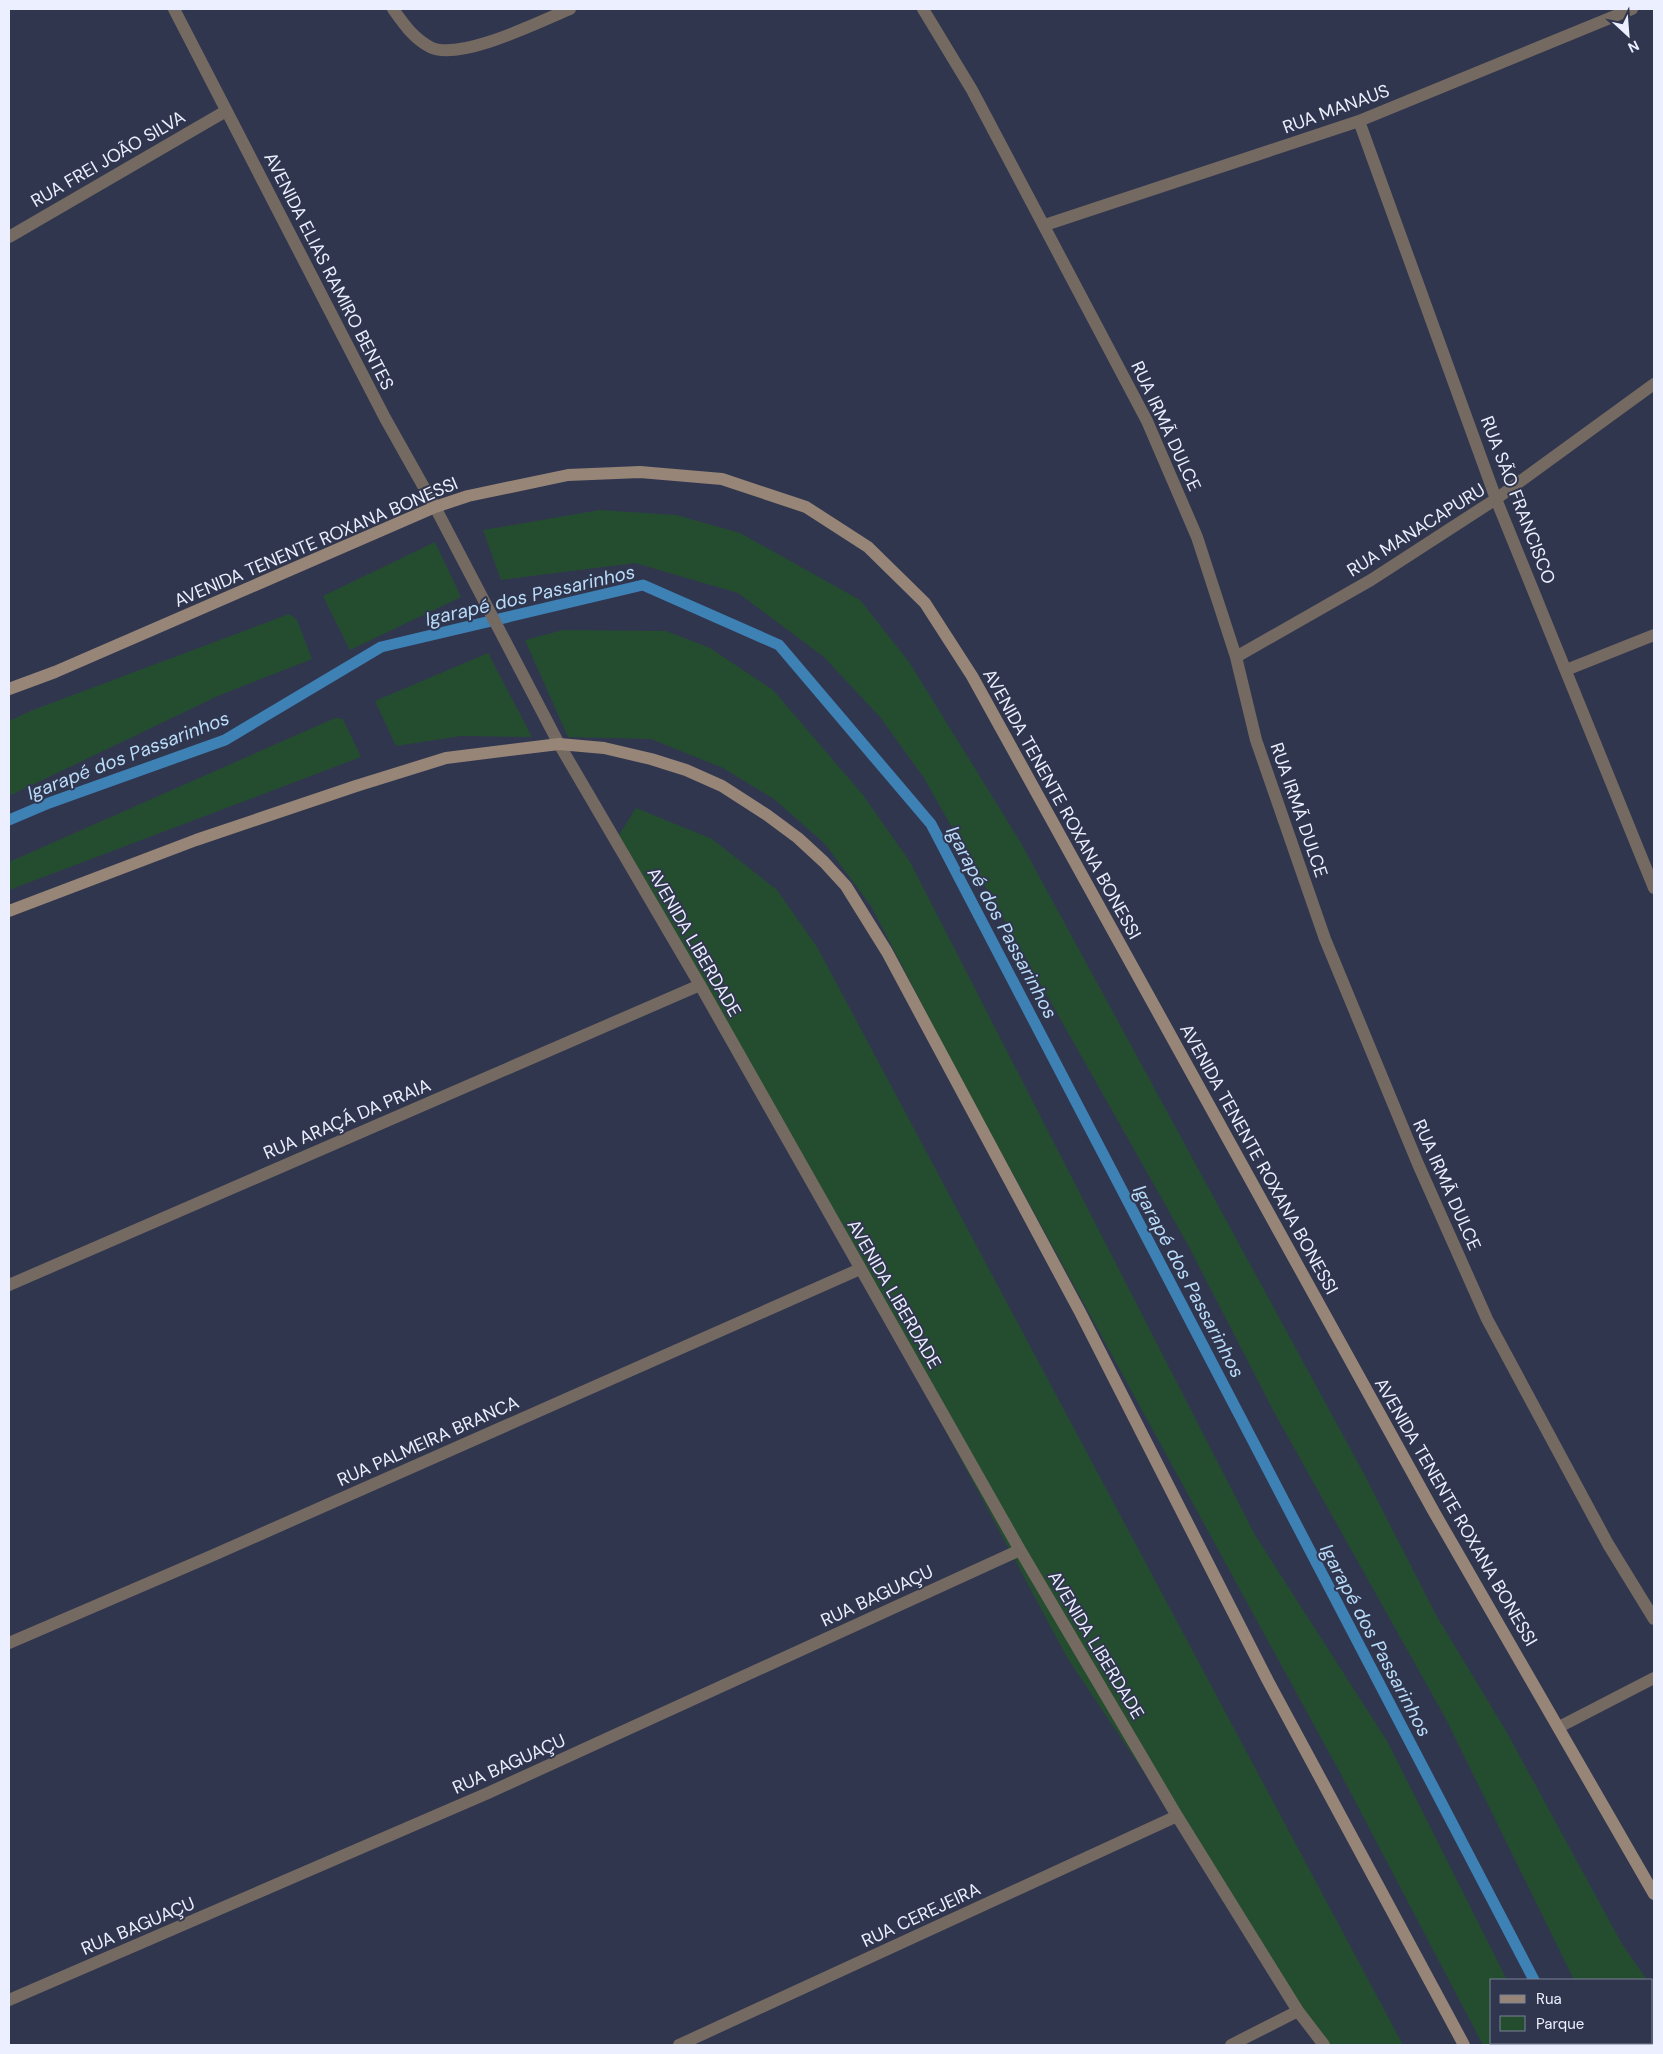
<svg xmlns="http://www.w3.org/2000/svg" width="1663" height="2054" font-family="'DM Sans',sans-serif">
<rect width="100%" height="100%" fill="#31364f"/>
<path fill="#244d30" d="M600,510L676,515L740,533L860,600L909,662L1021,843L1363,1472L1436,1615L1506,1731L1622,1944L1647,1980H1574L1446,1719L1274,1412L1187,1243L924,778L880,717L824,657L738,593L635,563L501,580L483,530Z
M435,542L461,597L350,650L323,596Z
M289,614L297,620L312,659L220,695L9,796V721L33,710Z
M563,630L666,631L710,648L773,690L863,795L910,862L1255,1535L1387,1741L1507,1980H1492V2043H1539L1540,2045H1483L1344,1780L953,1064L871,906L825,844L774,799L723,768L651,739L568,737L525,640Z
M488,653L532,737L461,736L396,746L375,701Z
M335,718L343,719L361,757L9,890V862Z
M636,808L712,839L777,890L817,947L1403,2045H1331L1307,2015L1068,1659L729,1027L619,835Z"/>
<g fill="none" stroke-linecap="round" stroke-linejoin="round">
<path stroke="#3d81b5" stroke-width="11" d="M9,820L49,803L225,740L381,647L643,585L779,645L931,824L1534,1980
M1570,2043L1572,2045"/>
<path stroke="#756a61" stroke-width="12" d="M1559,1727L1654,1678"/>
<path stroke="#756a61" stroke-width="12" d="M174,9L385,418L435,507L559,744L700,985L1020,1550L1177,1816L1298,2011L1324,2045
M393,9C404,24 413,38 430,47C459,62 541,21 570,9
M923,9L972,90L1147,421L1197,537L1236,657L1256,740L1325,939L1418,1164L1487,1319L1608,1544L1654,1619
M1359,121L1496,499L1654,888
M1045,225L1359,121L1632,9
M9,237L226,111
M1236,657L1371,580L1496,499L1654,384
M1566,670L1654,635
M9,1285L700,985
M9,1643L209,1557L860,1269
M9,2000L488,1793L1020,1550
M679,2045L1177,1816
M1231,2045L1298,2011"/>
<path stroke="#978577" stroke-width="12" d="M9,689L55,672L435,507L468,496L568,475L640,472L722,479L806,507L868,547L925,603L972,676L1434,1512L1654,1894
M9,911L196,840L356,786L446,758L559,744L604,748L651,759L686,770L722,786L767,815L798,838L824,862L846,886L887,952L1080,1312L1268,1681L1464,2045"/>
</g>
<g text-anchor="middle" stroke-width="4" stroke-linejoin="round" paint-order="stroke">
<g font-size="18" fill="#ebefff" stroke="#31364f">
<text transform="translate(1336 109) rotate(-20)" y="6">RUA MANAUS</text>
<text transform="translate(108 159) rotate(-30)" y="6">RUA FREI JOÃO SILVA</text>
<text transform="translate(329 271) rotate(63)" y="6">AVENIDA ELIAS RAMIRO BENTES</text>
<text transform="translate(1166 426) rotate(65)" y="6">RUA IRMÃ DULCE</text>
<text transform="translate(1518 500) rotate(69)" y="6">RUA SÃO FRANCISCO</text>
<text transform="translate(1416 530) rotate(-32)" y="6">RUA MANACAPURU</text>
<text transform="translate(316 542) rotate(-23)" y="6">AVENIDA TENENTE ROXANA BONESSI</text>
<text transform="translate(1062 804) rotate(61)" y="6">AVENIDA TENENTE ROXANA BONESSI</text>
<text transform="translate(1299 810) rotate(71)" y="6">RUA IRMÃ DULCE</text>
<text transform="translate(694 942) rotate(60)" y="6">AVENIDA LIBERDADE</text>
<text transform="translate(347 1119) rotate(-23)" y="6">RUA ARAÇÁ DA PRAIA</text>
<text transform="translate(1259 1159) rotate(61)" y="6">AVENIDA TENENTE ROXANA BONESSI</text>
<text transform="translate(1447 1185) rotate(66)" y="6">RUA IRMÃ DULCE</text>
<text transform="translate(894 1294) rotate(60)" y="6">AVENIDA LIBERDADE</text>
<text transform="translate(428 1441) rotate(-24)" y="6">RUA PALMEIRA BRANCA</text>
<text transform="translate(1456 1512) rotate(60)" y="6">AVENIDA TENENTE ROXANA BONESSI</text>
<text transform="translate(877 1596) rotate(-25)" y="6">RUA BAGUAÇU</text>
<text transform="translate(1096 1645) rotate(59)" y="6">AVENIDA LIBERDADE</text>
<text transform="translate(509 1764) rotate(-24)" y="6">RUA BAGUAÇU</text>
<text transform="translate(921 1915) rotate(-25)" y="6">RUA CEREJEIRA</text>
<text transform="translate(138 1926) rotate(-23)" y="6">RUA BAGUAÇU</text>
</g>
<g font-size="19" font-style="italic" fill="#b9dcf9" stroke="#31364f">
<text transform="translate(530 595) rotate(-13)" y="7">Igarapé dos Passarinhos</text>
<text transform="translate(128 755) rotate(-21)" y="7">Igarapé dos Passarinhos</text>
<text transform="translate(1002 922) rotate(62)" y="7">Igarapé dos Passarinhos</text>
<text transform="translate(1189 1281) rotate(62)" y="7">Igarapé dos Passarinhos</text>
<text transform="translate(1376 1640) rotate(62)" y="7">Igarapé dos Passarinhos</text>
</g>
</g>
<rect width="1663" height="2054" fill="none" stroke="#ebefff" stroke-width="20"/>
<rect x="1490" y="1979" width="162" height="65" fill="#31364f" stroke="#7b8095"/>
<rect x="1500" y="1995" width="25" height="8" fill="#978577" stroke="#7b8095"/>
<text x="1536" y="2004" font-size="15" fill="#ebefff">Rua</text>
<rect x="1500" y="2016" width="25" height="15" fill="#244d30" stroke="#7b8095"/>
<text x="1536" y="2029" font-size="15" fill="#ebefff">Parque</text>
<g transform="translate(1628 35) rotate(154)" stroke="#31364f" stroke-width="4" paint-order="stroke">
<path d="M0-4L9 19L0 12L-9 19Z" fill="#ebefff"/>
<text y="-8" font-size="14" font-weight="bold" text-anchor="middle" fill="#ebefff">N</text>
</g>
</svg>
